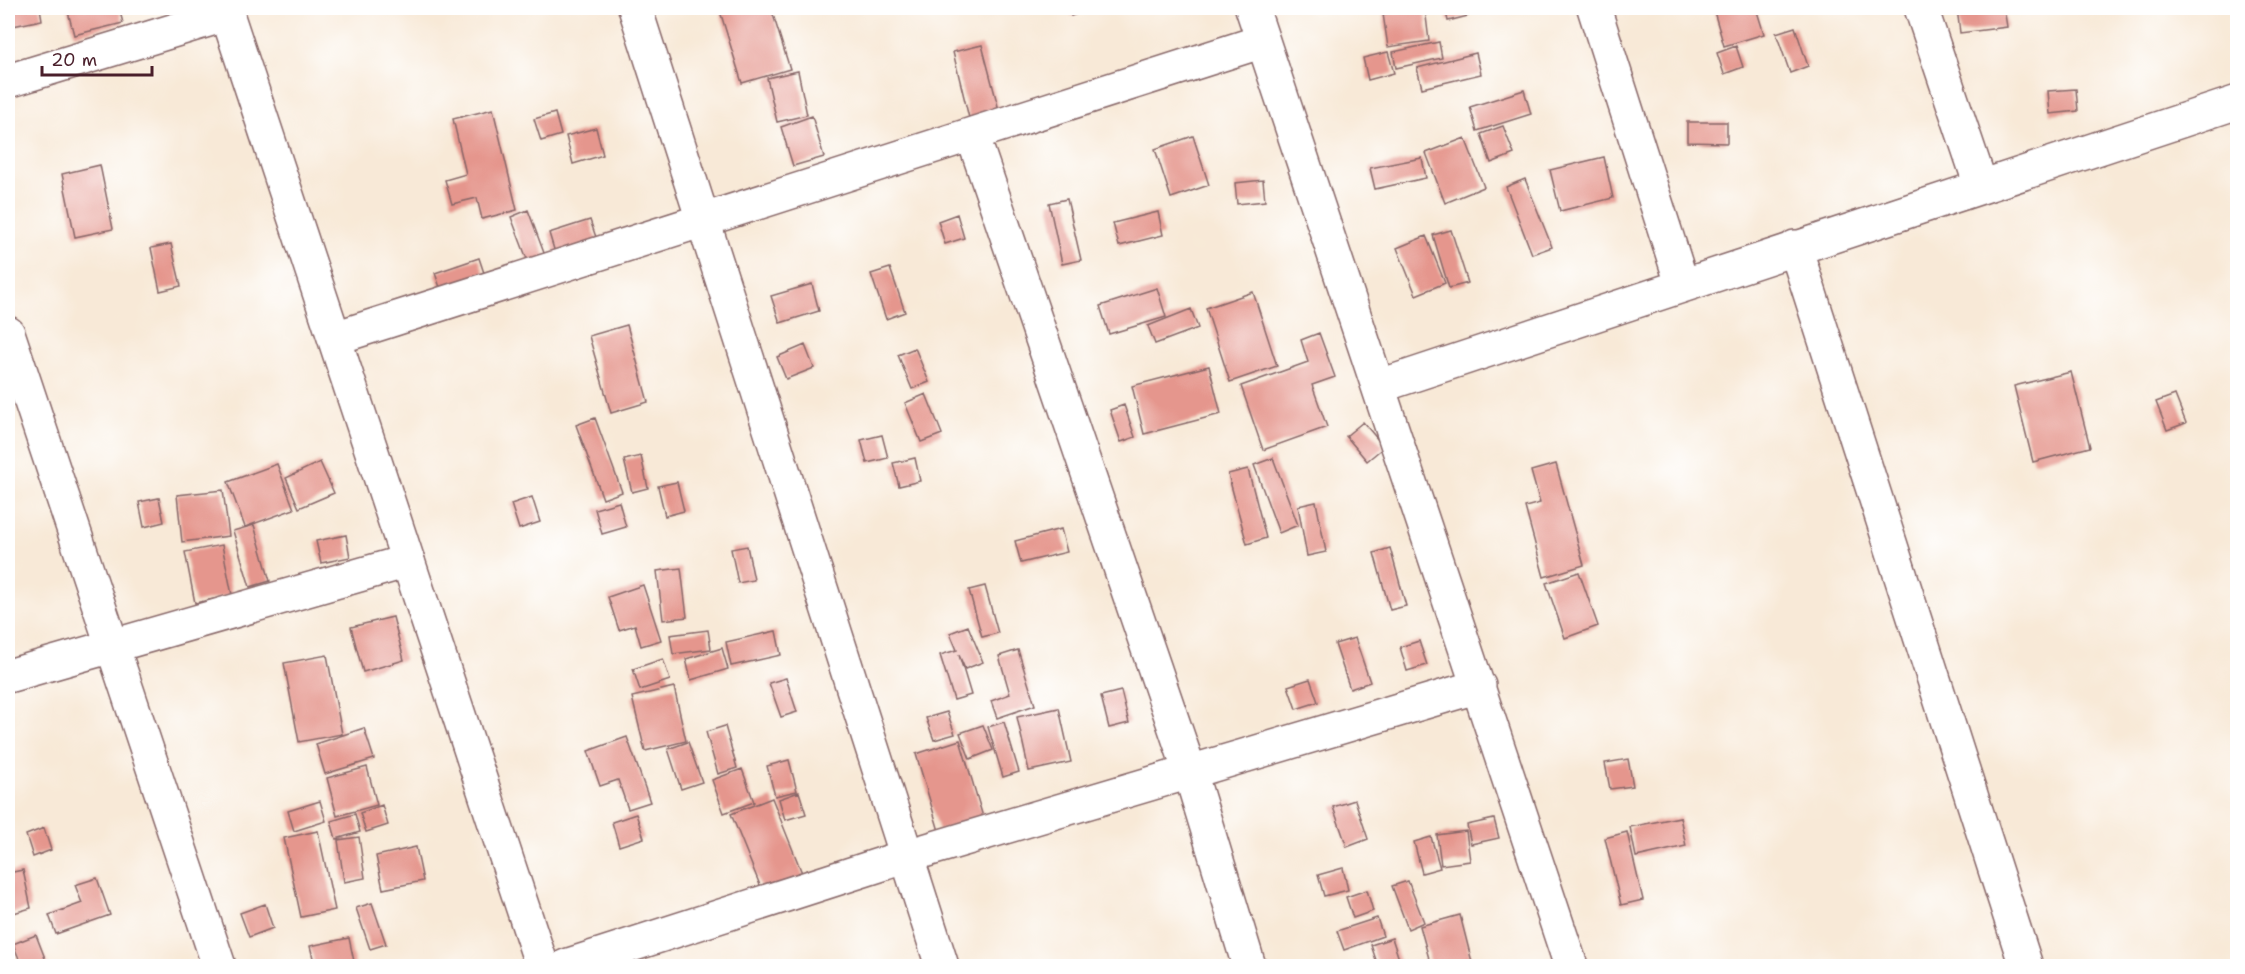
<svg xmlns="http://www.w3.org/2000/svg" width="2245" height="974" font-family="'Shantell Sans',sans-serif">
<rect width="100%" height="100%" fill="#fff"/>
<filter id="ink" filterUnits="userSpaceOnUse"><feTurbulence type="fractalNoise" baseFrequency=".0167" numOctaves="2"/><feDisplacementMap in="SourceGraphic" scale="12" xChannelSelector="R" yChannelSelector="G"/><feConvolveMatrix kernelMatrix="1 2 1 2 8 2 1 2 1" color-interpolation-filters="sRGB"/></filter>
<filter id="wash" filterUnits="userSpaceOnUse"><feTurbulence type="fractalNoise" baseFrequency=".008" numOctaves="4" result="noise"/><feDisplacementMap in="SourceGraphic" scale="24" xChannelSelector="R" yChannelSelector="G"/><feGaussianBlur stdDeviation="1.35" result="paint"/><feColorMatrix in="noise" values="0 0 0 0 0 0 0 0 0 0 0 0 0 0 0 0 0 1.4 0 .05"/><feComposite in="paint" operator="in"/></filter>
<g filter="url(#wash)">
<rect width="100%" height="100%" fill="#f8e9d7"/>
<g id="blocks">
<path fill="#e5968d" d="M8,8H40L42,20L8,27Z
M67,8H119L123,23L74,35Z
M719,8H771L790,69L742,83Z
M1068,8H1094L1071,16Z
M1425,8L1429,41L1388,47L1383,14Z
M1445,8H1466L1468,16L1448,21Z
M1713,8H1756L1764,34L1724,46Z
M1957,8H2004L2007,27L1960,33Z
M1795,27L1808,66L1790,73L1776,33Z
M1439,42L1442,58L1396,68L1393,52Z
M982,45L1000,114L970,122L953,52Z
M1736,46L1743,67L1724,74L1717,53Z
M1388,52L1394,73L1368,80L1363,58Z
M1476,53L1481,74L1422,88L1417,68Z
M798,71L807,115L777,122L767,78Z
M2076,89L2078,111L2050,114L2048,91Z
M1524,90L1531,114L1477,131L1470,107Z
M493,109L517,210L482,219L477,198L452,204L445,180L466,174L453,119Z
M555,113L561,135L541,141L534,119Z
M812,116L824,157L793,166L781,127Z
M1687,122H1727V143L1687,142Z
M1503,126L1514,154L1491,163L1481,134Z
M596,128L603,155L573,164L566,136Z
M1193,136L1209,185L1171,198L1155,149Z
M1465,138L1484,187L1445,203L1426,153Z
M1604,157L1613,198L1560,211L1550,170Z
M1422,158L1426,178L1375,189L1370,168Z
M100,165L113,229L75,237L62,174Z
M1525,179L1552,247L1532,254L1506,187Z
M1263,180L1265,201L1237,204L1235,183Z
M1067,199L1081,260L1062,264L1049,203Z
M528,210L547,261L530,267L511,217Z
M1158,212L1163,235L1119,246L1113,223Z
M957,214L964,238L945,244L938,221Z
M590,220L598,243L556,256L549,233Z
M1451,230L1468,283L1449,288L1433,235Z
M1426,236L1445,283L1416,295L1397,248Z
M171,244L181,286L160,291L151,248Z
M479,258L487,282L443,296L435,273Z
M890,268L905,312L886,319L871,274Z
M812,284L819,311L780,323L771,296Z
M1157,288L1166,317L1109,334L1100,306Z
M1253,292L1277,366L1230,382L1206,308Z
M1191,309L1198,328L1155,344L1148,326Z
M627,325L648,402L611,413L589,336Z
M1319,333L1335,377L1312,385L1327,427L1263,450L1241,386L1308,362L1301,340Z
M805,345L814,368L786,379L777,357Z
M915,348L929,382L912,389L898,355Z
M1209,366L1221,414L1144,434L1132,386Z
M2071,372L2090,447L2033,462L2014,386Z
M926,394L942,434L921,442L905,403Z
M2175,395L2186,423L2167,430L2156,402Z
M1124,405L1135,437L1121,442L1110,410Z
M595,418L622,492L603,499L576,425Z
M1363,422L1384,447L1367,461L1346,436Z
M882,435L888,458L867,463L861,440Z
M641,456L648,488L632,492L624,460Z
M915,458L920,481L899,486L893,463Z
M1273,458L1298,525L1279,533L1254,465Z
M320,462L334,493L299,508L286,478Z
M277,464L294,509L245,527L228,482Z
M1556,464L1584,565L1544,577L1525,507L1540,503L1531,471Z
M1248,469L1266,538L1247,544L1228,474Z
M677,482L684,511L665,516L658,486Z
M223,490L229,536L182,542L177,495Z
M532,497L540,522L519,529L511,504Z
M159,498L164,522L144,527L139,502Z
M619,502L626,527L602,534L595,509Z
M1316,502L1326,552L1307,556L1298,506Z
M254,525L270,581L250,587L233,531Z
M1061,529L1067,552L1021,563L1015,541Z
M346,535L350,557L321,563L316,541Z
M222,545L232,595L195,603L185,552Z
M747,546L754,580L738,583L731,549Z
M1390,548L1406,606L1390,610L1374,553Z
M681,568L687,617L663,620L657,571Z
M1579,572L1598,626L1565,638L1546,583Z
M643,585L661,640L641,646L635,625L619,630L608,597Z
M985,586L998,633L982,637L969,590Z
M393,617L404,660L363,672L351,627Z
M968,626L983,662L965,669L959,655L971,695L954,700L940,655L957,650L950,633Z
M708,630L711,649L673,654L670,635Z
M776,631L781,655L731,666L726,642Z
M1355,638L1370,682L1350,689L1335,644Z
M1419,641L1427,665L1407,671L1400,647Z
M722,648L728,669L691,680L686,659Z
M1018,650L1035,705L997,718L991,701L1010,694L999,656Z
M327,655L342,734L299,742L284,663Z
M663,659L670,680L640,690L633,669Z
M786,678L797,712L781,717L769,683Z
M1310,679L1318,702L1296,709L1288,686Z
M674,687L686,741L645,751L632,697Z
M1121,691L1129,723L1109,728L1101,696Z
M1059,708L1071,762L1029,771L1017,717Z
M947,712L955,734L934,740L926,718Z
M1004,722L1019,772L1003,777L988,727Z
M983,725L993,750L970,759L960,733Z
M725,726L737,768L718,774L706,732Z
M364,728L374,759L325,774L316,744Z
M627,737L650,802L628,809L618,780L600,786L588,751Z
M960,740L983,817L939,831L916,754Z
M688,742L702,782L681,789L668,749Z
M1628,759L1633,786L1610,789L1605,763Z
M789,760L797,791L775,796L767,766Z
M367,767L377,805L337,816L327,778Z
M742,769L754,802L724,813L712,780Z
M799,792L806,814L785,820L779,799Z
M772,798L806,883L766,900L731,814Z
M1355,800L1368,839L1347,847L1333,807Z
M320,801L326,821L294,831L288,811Z
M382,805L388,825L366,832L360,813Z
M355,814L360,832L336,839L331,821Z
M636,814L644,838L619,846L612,822Z
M1680,817L1686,846L1636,857L1630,827Z
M1494,819L1499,838L1471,844L1467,825Z
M44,828L51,850L33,857L26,835Z
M318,831L335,910L301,917L284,838Z
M1466,831L1470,861L1441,865L1437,835Z
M1627,832L1643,900L1621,905L1605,838Z
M359,837L365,878L344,882L338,840Z
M1431,837L1440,868L1422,873L1414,842Z
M416,847L423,881L383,889L376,856Z
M1343,868L1348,890L1324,896L1318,875Z
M23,870L31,908L10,914L8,873Z
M97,878L110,915L56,934L49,915L82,903L75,885Z
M1408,881L1424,922L1408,929L1392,886Z
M1367,890L1373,911L1353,918L1346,897Z
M372,903L386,944L370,949L356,908Z
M265,904L273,928L249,937L240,913Z
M1460,915L1473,966H1431L1420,926Z
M1377,918L1383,936L1344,950L1337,931Z
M36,935L48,966H22L13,944Z
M349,938L355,966H315L310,946Z
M1392,938L1400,962L1378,966L1371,945Z"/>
</g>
</g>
<g filter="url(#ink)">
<use href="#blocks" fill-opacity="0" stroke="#876667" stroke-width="1.5"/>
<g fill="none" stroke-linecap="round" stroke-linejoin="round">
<defs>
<path id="minor" d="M635,8L942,966
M1252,8L1571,966
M1594,8L1682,284
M1921,8L1981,186
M8,81L228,14
M972,134L1190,772L1249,966
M1795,247L2026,966
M8,333L219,966
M335,338L1263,41
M1380,386L2238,102
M8,676L408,561
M566,966L907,856L1479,686"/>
<path id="tertiary" d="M225,8L542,966"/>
</defs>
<use href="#minor" stroke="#876667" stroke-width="36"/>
<use href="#tertiary" stroke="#876667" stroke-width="36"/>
<use href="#minor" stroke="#fff" stroke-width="33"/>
<use href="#tertiary" stroke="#fff" stroke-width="33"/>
</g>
</g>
<rect width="2245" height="974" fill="none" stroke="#fff" stroke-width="30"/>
<path d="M42 66v9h110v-9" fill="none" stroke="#4a1f2b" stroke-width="3"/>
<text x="51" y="66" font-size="18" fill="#4a1f2b" stroke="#ffffff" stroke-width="4.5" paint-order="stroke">20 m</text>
</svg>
